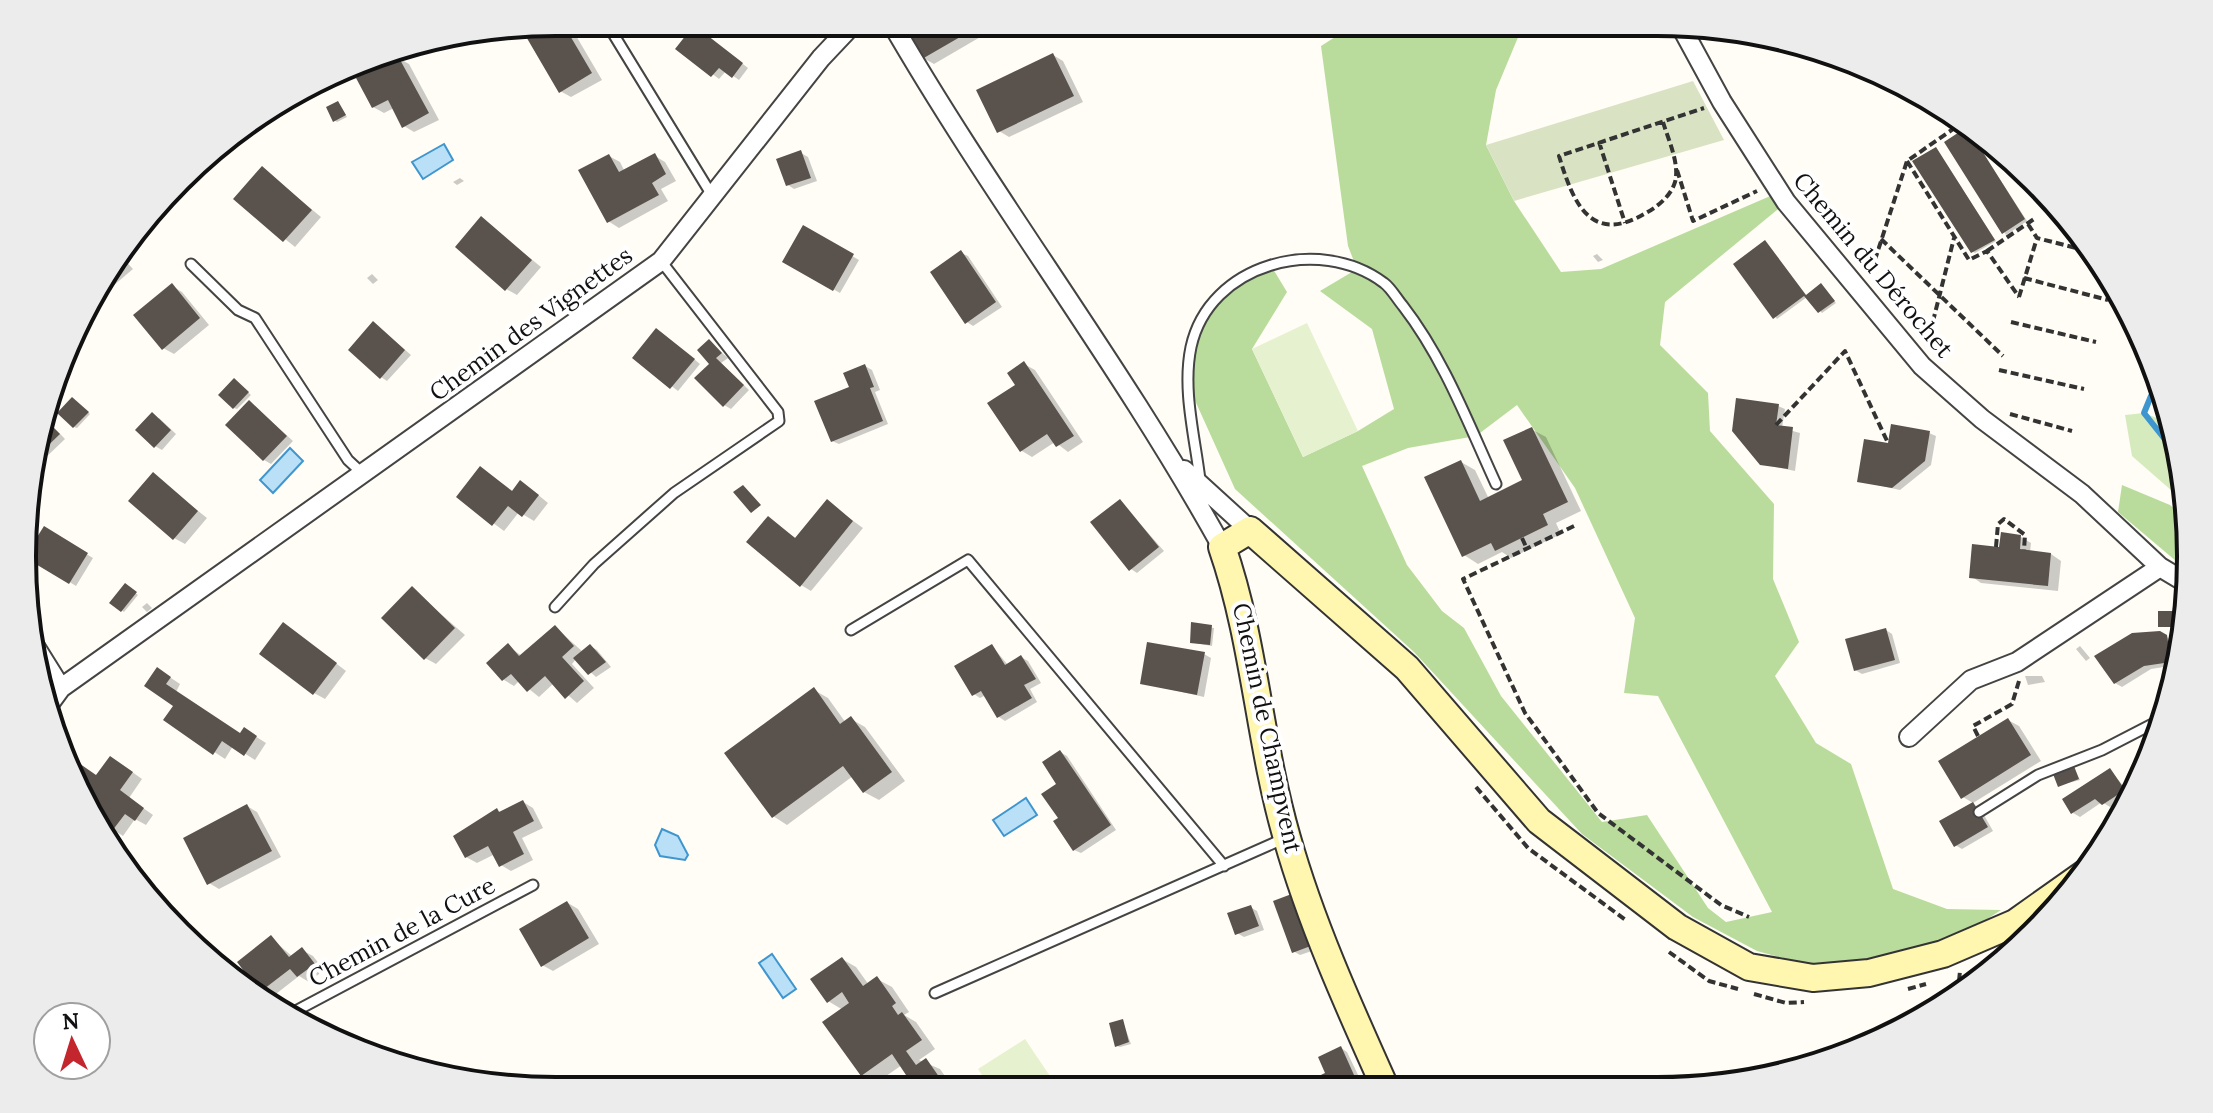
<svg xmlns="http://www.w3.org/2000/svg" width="2213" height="1113" font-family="Lora,serif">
<rect width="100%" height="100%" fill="#fffdf5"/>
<path fill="#d5ebbd" d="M2144,413L2172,424L2187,504L2132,456L2125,415Z"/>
<path fill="#b9dc9c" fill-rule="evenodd" d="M1357,23H1524L1496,90L1486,145L1514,201L1561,272L1601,269L1775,194L1783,205L1665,302L1660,345L1708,393L1710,431L1774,504L1773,579L1799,642L1775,676L1816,743L1851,764L1893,889L1947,909L2001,910L1946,946L1870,967H1817L1757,951L1693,917L1582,834L1414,652L1235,489L1188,385L1192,345L1211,305L1270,264L1287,292L1252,349L1303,457L1358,431L1394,409L1372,329L1320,291L1357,269L1348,246L1321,46ZM1517,405L1575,488L1635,618L1624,693L1658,696L1772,912L1726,922L1708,908L1647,815L1602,822L1501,696L1464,628L1442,611L1407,565L1362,466L1408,448L1476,436Z
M2122,485L2170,505L2188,521L2189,572L2118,512Z"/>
<path fill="#d9e3c4" d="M1693,81L1724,140L1514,201L1486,145Z"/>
<path fill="#e6f2cf" d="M1307,323L1358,431L1303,457L1252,349Z
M1025,1039L1058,1088L991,1089L978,1069Z"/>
<path fill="#b9e0f7" stroke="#3f96cf" stroke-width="2" d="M444,144L453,160L423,179L412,162Z
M290,448L303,461L273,493L260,480Z
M1026,798L1037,815L1004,836L993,820Z
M662,829L678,836L688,855L685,860L660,856L655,845Z
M772,954L796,989L783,998L759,963Z"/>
<path fill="#0003" d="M568,22L602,80L571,97L560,91L523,28Z
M903,22L938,25L1006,22L934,64L923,58Z
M701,31L748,68L739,80L726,71L719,79L678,48Z
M1053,55L1063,61L1083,102L1009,137L999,131Z
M398,58L409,64L439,120L414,132L404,126L394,108L384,113L373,107L357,77L345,82L340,74L359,64L364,76Z
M338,103L347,117L337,122L334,120Z
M1967,129L2027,221L2006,235L1946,142Z
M1936,149L1996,241L1975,253L1973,252Z
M801,153L808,157L817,181L794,189L788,185Z
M609,156L620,162L625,172L655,156L665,162L676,181L661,189L668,201L619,228L608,221Z
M263,169L321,217L295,247L236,199Z
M460,178L464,181L457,185L453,182Z
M482,219L541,267L517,295L506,289Z
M804,228L859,260L840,293L785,262Z
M961,253L968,256L1002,307L973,326L967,322Z
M119,254L133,269L99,298L92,294L94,289Z
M1597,254L1603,260L1598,262L1593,256Z
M1736,265L1807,296L1821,285L1836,303L1822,313L1807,297L1777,319Z
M372,274L378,280L373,284L367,278Z
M172,286L182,292L209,325L174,354L163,348Z
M380,328L411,355L387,381L381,377Z
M663,334L700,364L678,391L635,358Z
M709,342L728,358L721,363L749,390L731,409L724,405L711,364Z
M1024,364L1035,370L1083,442L1068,452L1055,442L1032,457L1022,451L1018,385Z
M865,366L872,370L880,390L875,392L888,424L839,444L832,441L852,388Z
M237,382L251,395L237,409L234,408Z
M75,401L90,414L77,428L74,427Z
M250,402L293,441L271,464L264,460Z
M1778,406L1785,409L1782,428L1800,433L1795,471L1761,464Z
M45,418L65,439L40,463L34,459L32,452Z
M159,418L176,434L162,450L155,446Z
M1531,429L1546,437L1581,511L1556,523L1561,534L1511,558L1502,552L1478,564L1464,555L1461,462L1475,470L1489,499L1525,481Z
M1929,433L1936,436L1931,465L1900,490L1859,481L1890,445Z
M481,468L514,492L531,489L548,503L534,521L519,512L504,531L458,497Z
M153,475L207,518L185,544L174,538Z
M1120,501L1164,551L1137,573L1131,569Z
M827,502L863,528L811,591L801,585L768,519L797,539Z
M44,529L93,558L76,586L29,557Z
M2021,537L2031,543L2030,552L2051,554L2061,561L2058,591L1981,583L1971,576Z
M125,585L138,595L124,612L112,602Z
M412,589L465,635L436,664L425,658Z
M147,603L152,608L147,612L142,607Z
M2175,613L2177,627L2160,626Z
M1193,625L1214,628L1212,646L1195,643Z
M555,627L583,652L590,646L597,650L611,667L596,677L576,659L572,664L594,688L577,703L554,683L539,697L519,681L514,686L504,680L508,646L522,656Z
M1886,630L1892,634L1900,663L1862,674L1855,670Z
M294,631L346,671L325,699L314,693Z
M2160,633L2173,641L2177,665L2151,669L2122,687L2115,683Z
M992,646L1008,665L1021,657L1028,661L1041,683L1030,689L1037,702L1005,721L999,717L986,695L980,698L974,694Z
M2080,646L2090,658L2086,661L2076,649Z
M1204,654L1211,658L1204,697L1142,683Z
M168,676L180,684L176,692L241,735L255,736L266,743L255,760L233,746L225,759L166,720L176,705L147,685Z
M2025,676H2042L2045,682L2028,685Z
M814,690L828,698L846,723L851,719L865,727L905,781L879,800L864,792L853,776L787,825L773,816Z
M2008,720L2019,726L2041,761L1973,803L1963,797Z
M1060,752L1067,756L1116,830L1081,853L1074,850L1061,819Z
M73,762L97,777L121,764L142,779L129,798L153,815L146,825L135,819L123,836L94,817L77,792L75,787L81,779L71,772Z
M2074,768L2080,780L2060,785Z
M2110,770L2130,794L2110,807L2102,802L2080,817L2073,813Z
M523,802L533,808L543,828L522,838L533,860L511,871L501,865L495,854L477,863L466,857L497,810L502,813Z
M1973,804L1980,808L1993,831L1962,849L1955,845Z
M247,806L257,812L281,857L219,889L209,883Z
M1296,895L1321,948L1300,955L1293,951Z
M568,903L578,909L599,944L553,971L542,965Z
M1250,907L1257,911L1264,930L1244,937L1237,933Z
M271,938L293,957L302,950L313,956L324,970L309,982L299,976L272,997L262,991L240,963Z
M842,959L856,967L869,985L877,979L892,987L909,1012L904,1015L916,1022L935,1049L919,1060L940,1069L954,1089H891L909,1076L902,1065L876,1083L862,1075L843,1010L828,1001Z
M1123,1022L1131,1044L1120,1047L1117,1046Z
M1341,1048L1347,1052L1360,1079L1349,1084L1350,1087H1300L1328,1074Z"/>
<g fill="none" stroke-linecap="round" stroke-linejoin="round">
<path stroke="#3f96cf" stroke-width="6" d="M2151,396L2144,413L2179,457"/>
</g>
<path fill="#5a524d" d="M562,22L592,73L559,93L521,28Z
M901,22H930L932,26L938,22H986L922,59Z
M694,25L743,63L732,78L719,68L711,77L675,49Z
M1053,53L1074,96L997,133L976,90Z
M398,56L429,113L402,128L388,100L372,108L356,78Z
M358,64L362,73L341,82L338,75Z
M338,101L346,115L333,122L326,107Z
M1967,127L2025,219L2002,234L1944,142Z
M1936,147L1995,240L1971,253L1912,161Z
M801,150L811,178L786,186L776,159Z
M655,153L666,174L652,183L659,195L607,223L578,170L609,154L619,172Z
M262,166L312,210L283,242L233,199Z
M481,216L532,260L505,291L455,247Z
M803,225L854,254L833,291L782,262Z
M1765,240L1806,295L1821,283L1835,301L1818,313L1804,296L1773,319L1733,264Z
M961,250L996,302L965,324L930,272Z
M172,283L200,318L162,350L133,315Z
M373,321L405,350L380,379L348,350Z
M656,328L695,359L670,389L632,358Z
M709,339L722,353L716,358L744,385L723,407L694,378L709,364L697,350Z
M1024,361L1074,436L1056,447L1047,434L1020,452L987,403L1015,385L1007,373Z
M865,364L874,387L870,388L883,421L831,442L814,401L849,387L843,373Z
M234,378L249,392L233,409L218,395Z
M72,397L89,412L73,428L57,413Z
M1736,398L1779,404L1776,425L1793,427L1788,469L1760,465L1732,431Z
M249,400L287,436L263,461L225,425Z
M152,412L171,430L154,448L135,430Z
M45,419L60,434L32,461V452Z
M1891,424L1930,431L1925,461L1892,488L1857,482L1864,439L1888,443Z
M1532,427L1568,502L1543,514L1548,525L1495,551L1491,543L1462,557L1424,477L1461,460L1480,501L1522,480L1503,440Z
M480,466L512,491L520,480L539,495L522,517L508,506L492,526L456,497Z
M153,472L198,511L173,540L128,501Z
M743,485L761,505L751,513L733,492Z
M827,499L853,521L800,587L746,542L768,516L795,538Z
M1120,499L1159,547L1129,571L1090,522Z
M44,526L88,553L69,584L29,560V550Z
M2001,532L2021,535L2020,549L2051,553L2048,586L1969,578L1972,544L1999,547Z
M125,583L137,592L121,612L109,603Z
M412,586L455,628L424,660L381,618Z
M2158,611H2175V627H2158Z
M283,622L337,663L313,695L259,654Z
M1191,622L1212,625L1210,645L1190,643Z
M555,625L574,646L562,657L584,681L565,699L545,676L527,692L511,674L502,681L486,663L508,643L519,656Z
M1886,628L1895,660L1854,671L1845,639Z
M2160,631L2167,635L2171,662L2144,666L2114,684L2094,656L2132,633Z
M1147,642L1205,652L1197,695L1140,684Z
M590,644L606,662L588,675L573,658Z
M992,644L1005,665L1021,655L1036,679L1024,685L1032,698L997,718L981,691L972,696L954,666Z
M157,667L171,677L166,684L240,733L244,727L257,736L244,756L222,741L213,755L163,720L173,706L144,686Z
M814,687L840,724L851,716L892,772L863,793L843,766L772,818L724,753Z
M2008,718L2031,755L1961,799L1938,761Z
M1060,750L1111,825L1073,851L1053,821L1058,818L1041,794L1056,784L1042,762Z
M110,756L133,772L120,790L144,808L135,821L125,814L112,831L98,822L77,792L74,784L78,780L72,775L69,765L73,759L96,775Z
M2074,766L2079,779L2058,787L2053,774Z
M2110,768L2125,790L2102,805L2095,799L2071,814L2062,799Z
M523,800L534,821L513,832L524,854L499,867L488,846L465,858L453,836L497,808L499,812Z
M1973,802L1988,827L1954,847L1939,821Z
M247,804L272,851L207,885L183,838Z
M1297,892L1316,944L1292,953L1273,901Z
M567,901L589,938L541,967L519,929Z
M1251,905L1259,926L1235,935L1227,913Z
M271,935L289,957L302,947L315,964L297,977L290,969L260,992L237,962Z
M842,957L863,986L877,976L896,1003L892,1006L898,1015L902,1012L922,1040L906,1051L916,1065L926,1058L944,1084L938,1089H886L906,1075L892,1054L861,1076L822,1022L849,1003L842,992L827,1003L810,979Z
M1123,1019L1129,1042L1115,1047L1109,1023Z
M1341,1046L1354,1075L1343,1080L1347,1087L1294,1088L1325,1073L1318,1057Z"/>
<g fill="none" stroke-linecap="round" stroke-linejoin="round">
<defs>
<path id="lane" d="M606,22L713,197
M191,264L238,310L255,318L348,460L363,474
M1200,480C1195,437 1182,390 1191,347C1209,264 1319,234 1384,283C1391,288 1397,299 1403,306C1444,359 1468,423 1496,484
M555,607L594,564L674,493L779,421L778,412L661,261
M851,630L968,560L1224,866
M1979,812L2038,775L2102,750L2164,718
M935,993L1283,839
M290,1014L533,885"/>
<path id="street" d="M891,22C995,202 1122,366 1222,547
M1679,23L1722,102L1786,202L1922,366L1982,419L2082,494L2160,567L2190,585
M1184,470L1250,530
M31,640L61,688
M50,703L61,688L661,261L821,58L855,22
M1909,737L1971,680L2017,662L2160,567"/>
<path id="secondary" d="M1385,1087C1349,1007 1311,923 1287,838C1259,742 1255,642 1222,547L1250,530L1407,668L1539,821L1677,927L1749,967L1813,978L1869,973L1943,954L2015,923L2087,872"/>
</defs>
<use href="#lane" stroke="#444" stroke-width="13"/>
<use href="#street" stroke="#444" stroke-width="22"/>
<use href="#secondary" stroke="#333" stroke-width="30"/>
<path stroke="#333" stroke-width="4" stroke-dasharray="8 4" stroke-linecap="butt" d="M1663,122C1668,139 1680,164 1675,182C1671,196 1657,207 1646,213C1590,246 1573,202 1559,156L1704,108
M1599,142L1625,223
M1907,161L1969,260L1987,251L2019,297
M1677,170L1693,221L1757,191
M2028,224L2037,238L2092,252
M1881,239L2003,356
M1987,251L2034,219
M1871,272L1907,161L1956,127V118
M2024,278L2108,300
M2019,297L2037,238
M2011,322L2096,342
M1927,345L1954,238
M1999,370L2084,389
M2010,414L2072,431
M1776,425L1845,351L1888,443
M1574,526L1463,579L1525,713L1598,813L1721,905L1749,917
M1522,538L1527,549
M1996,547L1998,524L2004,519L2025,535L2024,550
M1978,736L1973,726L2012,704L2019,681
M1476,787L1528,848L1627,921
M2123,787L2136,779L2150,756
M1669,952L1709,981L1738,989
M1908,989L1926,984
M1754,994L1786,1003L1804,1002
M1946,1001L1959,981L1960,971"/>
<use href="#lane" stroke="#fff" stroke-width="9"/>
<use href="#street" stroke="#fff" stroke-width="18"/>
<use href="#secondary" stroke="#fff6b0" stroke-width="26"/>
</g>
<g text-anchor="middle" stroke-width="8" stroke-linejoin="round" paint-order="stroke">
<g font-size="24" fill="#111" stroke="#fff">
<text transform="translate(1873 265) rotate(50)" y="8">Chemin du Dérochet</text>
<text transform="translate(531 324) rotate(-36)" y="8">Chemin des Vignettes</text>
<text transform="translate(1267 728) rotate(78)" y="8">Chemin de Champvent</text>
<text transform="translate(402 932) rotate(-28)" y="8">Chemin de la Cure</text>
</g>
</g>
<path d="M0 0H2213V1113H0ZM556 36H1657A520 520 0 0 1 2177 556V557A520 520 0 0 1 1657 1077H556A520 520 0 0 1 36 557V556A520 520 0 0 1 556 36Z" fill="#ececec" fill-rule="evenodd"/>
<path fill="none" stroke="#111" stroke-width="4" d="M556 36H1657A520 520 0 0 1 2177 556V557A520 520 0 0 1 1657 1077H556A520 520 0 0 1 36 557V556A520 520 0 0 1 556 36Z"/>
<g transform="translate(72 1041) rotate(356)"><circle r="38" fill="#ffffff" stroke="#a0a0a0" stroke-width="2"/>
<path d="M0-6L14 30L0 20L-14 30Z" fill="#c4262e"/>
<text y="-12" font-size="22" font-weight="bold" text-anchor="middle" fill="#111111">N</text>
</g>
</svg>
